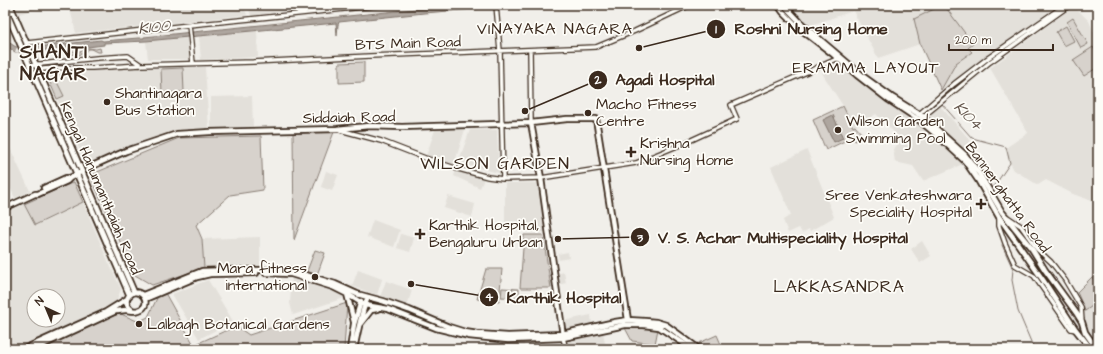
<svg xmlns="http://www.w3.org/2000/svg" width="1103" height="354" font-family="'Architects Daughter',sans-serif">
<rect width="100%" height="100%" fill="#f1efea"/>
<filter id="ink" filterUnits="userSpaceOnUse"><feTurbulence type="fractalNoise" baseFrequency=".025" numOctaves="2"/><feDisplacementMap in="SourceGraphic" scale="8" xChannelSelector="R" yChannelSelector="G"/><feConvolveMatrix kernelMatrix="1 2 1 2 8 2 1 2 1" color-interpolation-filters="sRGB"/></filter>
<g filter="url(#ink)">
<path fill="#e3e0da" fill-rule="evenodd" d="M15,5H48L19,14Z
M69,5H243L247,15L76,33Z
M248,5H329L251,16Z
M788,5H1058L941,90L920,44L878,58L853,11L811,25L799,19Z
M1074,6L1089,21L1098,42V203L1073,194L1046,180L1038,185L1014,170L1008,159L1007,147L1028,133L990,68Z
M257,30L258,57L201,60L199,36Z
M187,37L190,59H148L146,41Z
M841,63L918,122L963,164L923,181L913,166L895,162L893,149L902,140L876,114L854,127L843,106L822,73Z
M158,66L205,67L209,129H186L161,135L86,164L48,78L49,75L52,72L80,70Z
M252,96L253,127L211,128V97Z
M940,106L971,141L962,149L928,116Z
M466,126L454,165L426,156L436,127Z
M470,130H497L499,173L458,163Z
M9,146L30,191L15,198L5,177V148Z
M807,150L834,217L810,231L809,229L802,233L799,228L788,233L783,220L791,215L771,167Z
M456,169L484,179L480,188L454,176Z
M326,171L338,175L332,191L321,187Z
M505,183H539L545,232L505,230Z
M448,196L475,204L472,217L444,208Z
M83,202L108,261L121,289L116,302L18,349H5V213L24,204L36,225ZM34,296H58V320H34Z
M373,220L400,230L394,247L367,237Z
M401,234L414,238L410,252L397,248Z
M260,237V267L234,266L204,268L202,239Z
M922,241L931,256L920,263L911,249Z
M568,252L569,258L559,260L558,254Z
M1098,268V287L1092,277Z
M358,270L382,279L377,295L352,286Z
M564,272L566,283L558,285L556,274Z
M292,276L332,289L347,297L293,315L290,303Z
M208,280L233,321L199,339L172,294Z
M386,281L412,290L407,306L380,297Z
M1098,302V343L1085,324V311Z
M591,315L592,325L564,331L563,321Z
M603,332L606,349H569L567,340Z
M638,342L655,344V349H637Z
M524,343L525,349H497L496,344Z"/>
<path fill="#d7d2cc" stroke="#897e75" d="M942,5H944L973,44L968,48L972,52L956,63L941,90L920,44L914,19Z
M1073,18L1088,44L1081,48L1067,22Z
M1066,26L1074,41L1064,46L1056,32Z
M1093,47L1098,55V67L1084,76L1073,60Z
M88,48L96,49L100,48L101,52H97L91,49H89L82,54L75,55V54L67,55L72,51L80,52Z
M364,62V82L339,83V63Z
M183,68L184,92L162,93L161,69Z
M52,72L64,96L57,99L48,78L49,75Z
M843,106L853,127L855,126L861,133V138L855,141L853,137L826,150L813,120Z
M293,132H334L294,240Z
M261,136L263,190L230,195L196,225L202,239L204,268L152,285L135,275L90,175L179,138Z
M74,182L83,202L35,225L24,204Z
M524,235H543L551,288H520Z
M315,250L325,253L317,275L307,271Z
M486,269H502L499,301L477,299Z
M1092,277L1098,287V302L1085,311L1077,292Z
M502,288L519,289V298L501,297Z
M165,293L194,345L236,326L249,335L347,303L344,349H41L115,315L121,314L137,321H140L148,317L158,296Z
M625,328L658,329L655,344L632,341Z
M717,335L723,349H707L699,343Z"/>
<path fill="#aea69f" stroke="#80746b" d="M455,5H524L424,13L339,22L338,25L337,36L336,23L146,41L104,43V45L63,50L62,49L15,52L5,45V40L16,47H36L101,40L103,41L138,38H144V37Z
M833,115L843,138L834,142L823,120Z"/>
<path fill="#f1efea" d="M39,46L40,51L15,52L17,47Z"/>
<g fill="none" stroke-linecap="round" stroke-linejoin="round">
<path stroke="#80746b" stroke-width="1" d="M942,104L972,138L1006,147L1010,163L993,188
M1002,245L1013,269L1012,280L1018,311L1034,349"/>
<defs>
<path id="minor" d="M496,5L500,51L503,179
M189,25L193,63
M27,43L189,25L250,19L382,5
M530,50L531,123
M30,67L36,64H41L97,58L128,56L141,65
M33,74L43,69L55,68H92L141,65L253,62L370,56L596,47L635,31L690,5
M918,115L954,84L988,58L1065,5
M919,120L990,62L1070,5
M340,130L381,141L425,158L455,168L488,177L503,179L541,178L636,163L687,142L737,119L731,105L839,58
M1006,216L1021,226L1037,249L1051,262L1065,280L1081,307L1082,322
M999,217V226L1005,243L1015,265L1034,276L1071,329L1076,330
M563,338L566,349"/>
<path id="major" d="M10,5L134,292
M778,5L783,12L798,27L833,54L857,75L889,100L919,120L937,135L965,161L978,180L999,217L1043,280L1076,330L1091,349
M784,5L802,24L824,43L864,77L893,98L922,116L965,155L979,173L1002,212L1032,249L1045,270L1077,314L1082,322L1085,332L1097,349
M5,9L129,294
M531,123L541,178L563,336
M88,169L90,167L126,151L177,134L210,132L337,129L369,126L402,127L531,123L567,119H596L628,320
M44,188L66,178H70
M5,208L35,194H38L67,181L70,178L79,173
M266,273L291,274L317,282L333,287L347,294L365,305L388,309L436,328L469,336L508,340L563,338L625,325H644L659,327L692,349
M347,294L354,322
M143,295L202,271L232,270H289L335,284L357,294L383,301L409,310L449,327L465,332L478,334L508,336L562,334L615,322L628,320L645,321L656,322L666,325L699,349
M145,299L197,277L210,274L256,273
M360,324L371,310L377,309
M24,349L106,312L127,299
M34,349L116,311C119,311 123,310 126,310C130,310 135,312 139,310C150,307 146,292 134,292C125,297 124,304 132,310
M350,349L354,324L361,301
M354,349C358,331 361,313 368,297"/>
</defs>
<use href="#minor" stroke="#3b2a1e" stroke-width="6"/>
<use href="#major" stroke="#3b2a1e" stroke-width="8"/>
<use href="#minor" stroke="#fdfcf7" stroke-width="3.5"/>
<use href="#major" stroke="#fdfcf7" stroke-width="4.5"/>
</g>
</g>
<g fill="#3b2a1e" stroke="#fdfcf7" stroke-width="1.5">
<circle cx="107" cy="102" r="4"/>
<circle cx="588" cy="113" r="4"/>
<circle cx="838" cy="130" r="4"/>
<path d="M629 146h4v4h4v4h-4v4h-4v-4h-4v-4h4z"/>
<path d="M979 198h4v4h4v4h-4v4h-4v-4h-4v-4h4z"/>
<path d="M418 228h4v4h4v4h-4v4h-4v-4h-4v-4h4z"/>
<circle cx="315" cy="277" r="4"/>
<circle cx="139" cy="324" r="4"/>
</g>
<g text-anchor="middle" stroke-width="3.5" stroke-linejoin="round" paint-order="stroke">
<g font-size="15" fill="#3b2a1e" stroke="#fdfcf7">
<text transform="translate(408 43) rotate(-2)" y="5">BTS Main Road</text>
<text transform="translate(349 117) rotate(-1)" y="5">Siddaiah Road</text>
<text transform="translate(101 188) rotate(67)" y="5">Kengal Hanumanthaiah Road</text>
<text transform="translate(1008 197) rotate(54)" y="5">Bannerghatta Road</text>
</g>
<g font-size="15" fill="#3b2a1e" stroke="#fdfcf7" text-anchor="start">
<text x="115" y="98">Shantinagara<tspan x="115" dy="17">Bus Station</tspan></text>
<text x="596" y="109">Macho Fitness<tspan x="596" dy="17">Centre</tspan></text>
<text x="846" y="126">Wilson Garden<tspan x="846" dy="17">Swimming Pool</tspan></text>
<text x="640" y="148">Krishna<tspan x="640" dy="17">Nursing Home</tspan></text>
<text x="972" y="200" text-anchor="end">Sree Venkateshwara<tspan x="972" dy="17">Speciality Hospital</tspan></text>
<text x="429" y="230">Karthik Hospital,<tspan x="429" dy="17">Bengaluru Urban</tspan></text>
<text x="307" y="273" text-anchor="end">Mara fitness<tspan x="307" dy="17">international</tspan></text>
<text x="147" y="329">Lalbagh Botanical Gardens</text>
</g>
<g font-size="16" font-style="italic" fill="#63554b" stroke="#fdfcf7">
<text transform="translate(154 26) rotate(-6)" y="6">K100</text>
<text transform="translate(969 115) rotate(45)" y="6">K104</text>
</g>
<g font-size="16" letter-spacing="1" fill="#3b2a1e" stroke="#fdfcf7">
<text x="555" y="34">VINAYAKA NAGARA</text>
<text x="866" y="73">ERAMMA LAYOUT</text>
</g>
<g font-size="17" letter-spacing="1" fill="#3b2a1e" stroke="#fdfcf7">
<text x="495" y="169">WILSON GARDEN</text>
<text x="839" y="292">LAKKASANDRA</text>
</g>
<g font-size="19" font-weight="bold" letter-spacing="1" fill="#3b2a1e" stroke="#fdfcf7">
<text x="54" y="58">SHANTI<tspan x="54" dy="22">NAGAR</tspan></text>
</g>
</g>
<path fill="none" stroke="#3b2a1e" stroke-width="1.5" d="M639 48L716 29M525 111L598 80M558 239L640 237M411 284L489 297"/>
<g fill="#3b2a1e" stroke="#fdfcf7" stroke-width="1.5">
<circle cx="639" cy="48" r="4"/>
<circle cx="525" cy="111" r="4"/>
<circle cx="558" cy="239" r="4"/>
<circle cx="411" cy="284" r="4"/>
<circle cx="716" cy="29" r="10"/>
<circle cx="598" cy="80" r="10"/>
<circle cx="640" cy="237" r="10"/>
<circle cx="489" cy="297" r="10"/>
</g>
<g font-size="12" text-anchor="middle" font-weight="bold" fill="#fff">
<text x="716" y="33">1</text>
<text x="598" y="84">2</text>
<text x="640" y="242">3</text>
<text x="489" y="301">4</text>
</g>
<g font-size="16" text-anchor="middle" font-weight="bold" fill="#3b2a1e" stroke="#fdfcf7" stroke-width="3.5" stroke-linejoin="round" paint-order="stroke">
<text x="811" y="34">Roshni Nursing Home</text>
<text x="665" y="85">Agadi Hospital</text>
<text x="783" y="243">V. S. Achar Multispeciality Hospital</text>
<text x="564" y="303">Karthik Hospital</text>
</g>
<rect width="1103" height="354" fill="none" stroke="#fdfcf7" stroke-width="20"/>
<rect x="10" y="10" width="1083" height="334" fill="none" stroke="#3b2a1e" stroke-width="1.5" filter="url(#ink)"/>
<g transform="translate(46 308) rotate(316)"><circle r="19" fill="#fdfcf7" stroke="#afa8a0"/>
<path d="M0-3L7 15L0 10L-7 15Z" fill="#3b2a1e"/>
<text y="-6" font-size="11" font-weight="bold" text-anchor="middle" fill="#3b2a1e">N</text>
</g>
<path d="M949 44v6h104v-6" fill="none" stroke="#3b2a1e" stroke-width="2"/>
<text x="955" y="44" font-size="12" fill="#3b2a1e" stroke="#fdfcf7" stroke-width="3" paint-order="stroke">200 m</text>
</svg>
